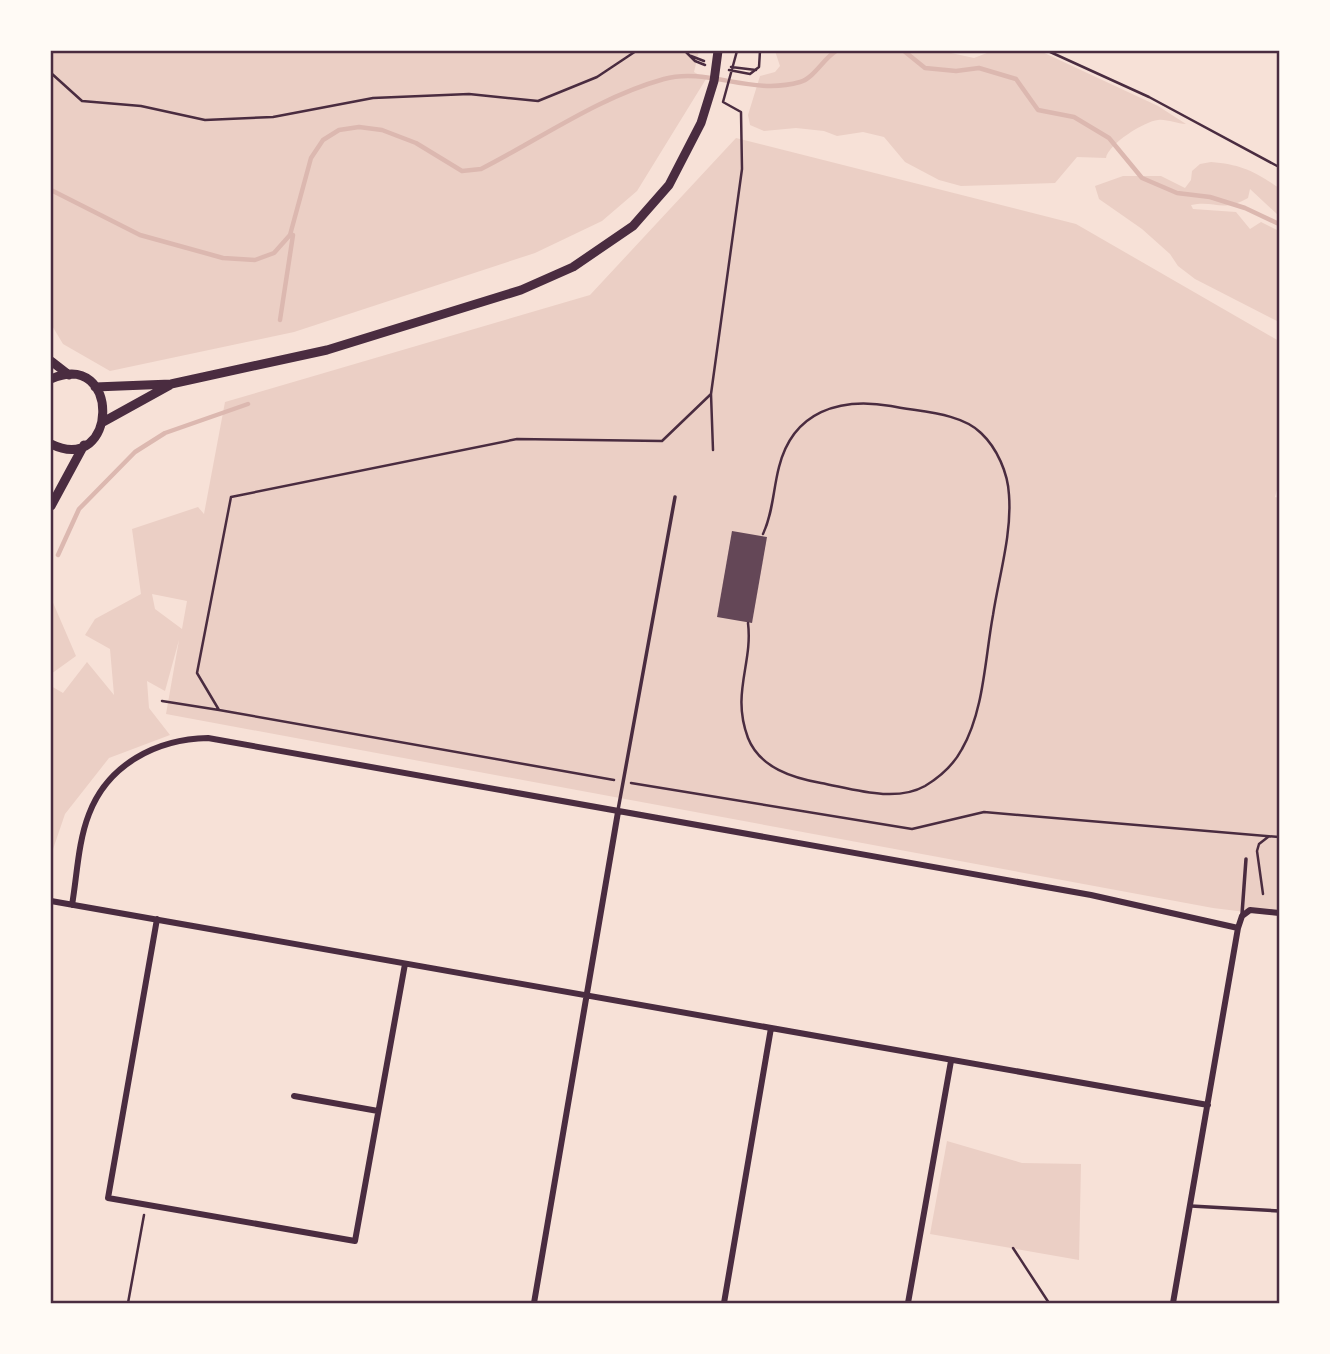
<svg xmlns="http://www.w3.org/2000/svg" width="1330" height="1354" font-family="Overpass,sans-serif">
<rect width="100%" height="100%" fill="#f7e1d7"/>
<path fill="#ebcfc5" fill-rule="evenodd" d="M51,51H699L694,72L706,79L637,191L602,221L535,253L294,332L110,371L63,344L51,324Z
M775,51H942L974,58L992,51H1040L1158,106L1186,124C1177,124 1167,119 1158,120C1145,121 1108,144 1106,158L1077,157L1055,183L961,186L939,180L905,162L884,137L863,132L837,136L824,131L796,128L764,131L750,125L748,115L760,76L775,72L780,66Z
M736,138L1076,224L1279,341V482L1275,497L1279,498V916L1213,908L166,714L179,640L165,691L147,681L149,708L170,735L109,758L65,814L51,855V686L63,693L87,662L114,695L110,649L85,635L95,619L141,594L132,529L198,507L204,514L225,402L590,295ZM152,594L187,601L182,629L155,609Z
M1211,162C1240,164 1256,172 1279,188V216L1250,189L1248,198C1221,213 1216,200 1191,205L1193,209L1236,212L1250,229L1261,222L1279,231V322L1195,279L1178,266L1170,254L1142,229L1099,199L1095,186L1123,176H1161L1185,188L1191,180L1192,171L1200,164Z
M51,598L76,656L51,674Z
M947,1141L1022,1163L1081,1164L1079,1260L930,1234Z"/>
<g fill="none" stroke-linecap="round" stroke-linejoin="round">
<path stroke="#dcb8b0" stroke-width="4.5" d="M904,51L925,68L956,71L979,68L1016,79L1038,110L1074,117L1109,138L1142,178L1177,193L1210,197L1245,208L1279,224
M51,190L140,235L223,258L255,260L274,253L290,235L311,158L323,140L339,130L359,127L382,130L416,143L462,171L481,169C540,139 599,97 664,79C708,67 751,96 800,82C813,79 824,58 836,51
M280,320L293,235
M58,555L79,509L135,452L165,433L248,404"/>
</g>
<path fill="#644757" d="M732,531L767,537L752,623L717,617Z"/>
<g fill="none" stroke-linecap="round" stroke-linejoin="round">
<path stroke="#4a2c40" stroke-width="2.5" d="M685,51L695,61L705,65
M1048,51L1149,97L1279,167
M691,56L704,61
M731,67L756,70
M729,70L750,74L759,67L760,51
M51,73L82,101L141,106L205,120L273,117L373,98L469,94L538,101L597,77L636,51
M711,394L713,450
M748,623C753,664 731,693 748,738C760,768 793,778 821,783C853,789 895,803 925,786C940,777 954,764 962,749C984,711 985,658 993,615C999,576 1012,534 1009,495C1008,473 997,448 981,433C960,412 918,412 891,406C840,397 793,411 779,467C773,490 773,513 763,534
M162,701L219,710
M614,780L219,710L197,673L231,497L517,439L662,441L711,394L742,169L741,112L723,102L737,51
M631,783L912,829L984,812L1279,837
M1263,894L1257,851L1259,844L1268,837
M1013,1248L1049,1303
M128,1303L144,1215"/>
<path stroke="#4a2c40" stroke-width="3.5" d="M618,810L675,497
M1242,914L1246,859
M1191,1206L1279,1211"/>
<path stroke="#4a2c40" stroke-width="6" d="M51,901L1208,1105
M72,905C77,876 78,842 89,814C108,764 157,739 208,738L1091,895L1238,928
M157,919L108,1198L355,1241L405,964
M294,1096L378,1111
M534,1303L618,812
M724,1303L771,1028
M908,1303L951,1061
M1173,1303L1238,928L1242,916L1250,910L1279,913"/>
<path stroke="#4a2c40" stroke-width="9" d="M51,361L69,375
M51,379C122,348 118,477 51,444
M95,387L171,384L327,350L521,290L573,267L633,226L669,185L701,123L714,81L718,51
M103,422L170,385
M51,506L84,445"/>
</g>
<rect width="1330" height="1354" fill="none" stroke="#fffaf5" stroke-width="105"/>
<rect x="52" y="52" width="1226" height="1250" fill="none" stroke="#4a2c40" stroke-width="2.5"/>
</svg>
